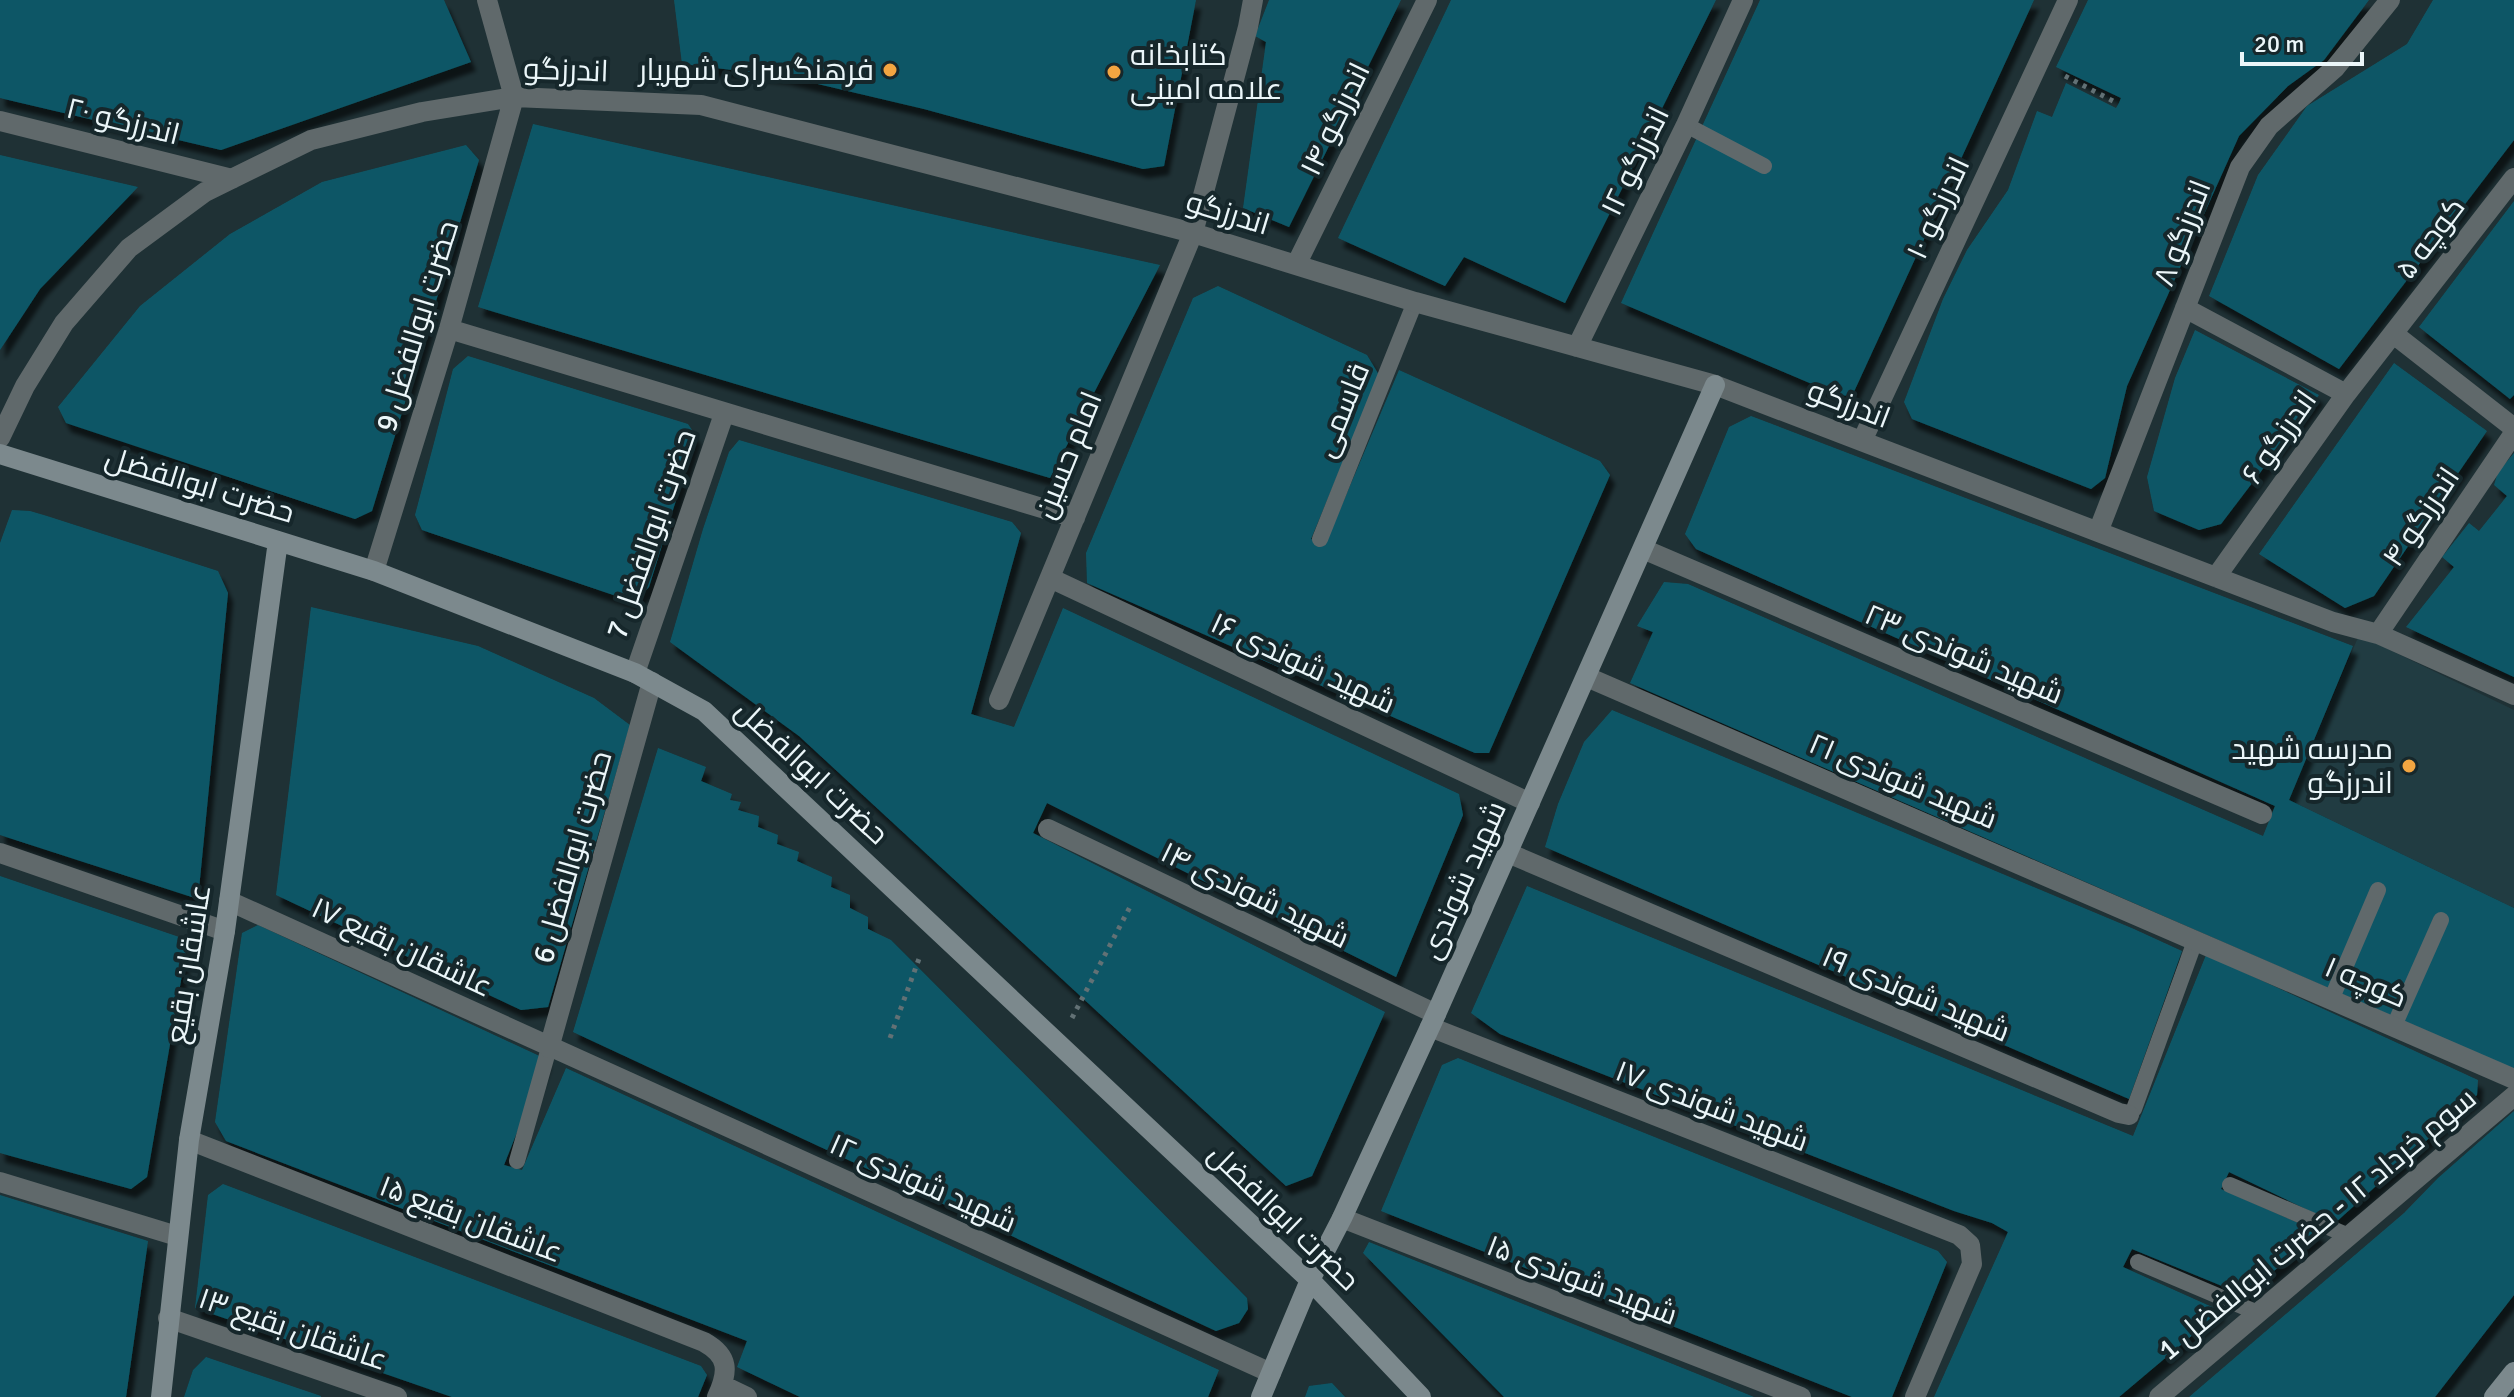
<svg xmlns="http://www.w3.org/2000/svg" width="2514" height="1397" font-family="Signika,Cairo,sans-serif">
<defs>
<filter id="shadow"><feDropShadow dx="5" dy="9" stdDeviation="2" flood-color="#0009"/></filter>
</defs>
<rect width="100%" height="100%" fill="#1f3135"/>
<path fill="#213c42" d="M2359,635L2514,710V908L2289,800Z"/>
<path fill="#0d5766" filter="url(#shadow)" d="M0,0H444L471,62L221,150L0,98Z
M674,0H1196L1164,166L1143,169L924,109L784,76L682,64Z
M1269,0H1401L1289,227L1243,208L1266,42L1255,36Z
M1451,0H1716L1565,303L1464,257L1445,286L1338,238Z
M1760,0H2034L1852,396L1838,395L1621,303Z
M2088,0H2369L2324,60L2288,86L2239,136L2127,386L2105,478L2091,489L1912,419L1904,402L1943,299L1967,250L2008,190L2037,111L2052,117L2066,83L2116,108L2119,103L2121,98L2056,67Z
M2433,0H2514V140L2339,369L2209,296L2258,175L2307,106L2407,44Z
M533,124L1046,240L1160,265L1050,478L478,307Z
M466,145L479,160L372,511L355,519L66,423L58,407L140,306L230,234L322,182Z
M0,155L138,187L40,289L0,350Z
M2514,201V395L2510,399L2419,327Z
M1218,286L1367,355L1379,375L1311,539L1325,545L1399,370L1600,461L1610,475L1489,753H1475L1087,583L1086,553L1193,298Z
M2195,330L2319,395L2221,524L2199,530L2154,511L2147,477L2175,378Z
M468,356L688,424L696,436L649,587L634,602L422,530L415,515L435,439L453,369Z
M2394,363L2487,431L2374,596L2345,608L2259,554Z
M1751,416L2353,646L2289,800L2514,908V1069L1630,683L1653,632L1637,626L1664,582L1688,584L2263,836L2275,806L1696,549L1685,534L1729,427Z
M739,440L1012,522L1021,533L971,714L1014,727L1063,608L1459,794L1463,815L1396,977L1047,803L1033,833L1385,1012L1312,1176L1286,1186L799,736L670,642L703,529L729,452Z
M2514,453V677L2406,627L2454,567L2442,557L2469,523L2479,531L2507,496L2494,485L2498,472Z
M12,510L30,511L47,516L218,571L228,593L198,899L0,835V543Z
M311,607L478,646L594,698L630,725L548,1007L521,1010L276,895Z
M1612,710L2134,929L2182,951L2129,1099L1545,847L1558,804L1584,742Z
M658,748L706,767L701,781L732,794L730,800L741,802L738,810L759,816L758,827L778,835L777,844L799,852L797,861L832,877L831,887L850,895V908L868,917V929L891,940L904,953L1247,1298L1248,1309L1239,1323L1216,1331L573,1032Z
M0,876L188,940L147,1177L131,1189L0,1153Z
M1527,886L2133,1136L2206,955L2478,1080L2477,1095L2335,1223L2229,1172L2221,1189L2321,1233L2244,1295L2132,1249L2123,1267L2221,1311L2119,1397H1934L2008,1232L1992,1223L1954,1211L1500,1034L1471,1013Z
M258,925L546,1059L504,1165L522,1170L566,1068L1219,1370L1208,1397H800L737,1367L747,1341L226,1141L215,1122L242,933Z
M1458,1058L1938,1251L1947,1262L1892,1397H1852L1381,1211L1442,1065Z
M2514,1111V1295L2435,1397H2189L2404,1213L2438,1178Z
M223,1184L701,1366L707,1375L698,1397H452L195,1308L208,1195Z
M0,1195L148,1241L126,1397H0Z
M1369,1242L1710,1379L1754,1397H1504L1363,1253Z
M206,1357L321,1396V1397H184L193,1370Z
M1332,1383L1345,1397H1305L1309,1386Z"/>
<g fill="none" stroke-linecap="round" stroke-linejoin="round">
<path stroke="#627175" stroke-width="5" stroke-dasharray="4 6" stroke-linecap="butt" d="M2065,76L2113,101
M1072,1018L1132,903
M890,1038L920,956"/>
<path stroke="#60696b" stroke-width="16" d="M1686,125L1764,166
M1320,539L1415,302
M2331,1000L2378,890
M2394,1026L2441,920
M2129,1115L2134,1109L2195,941
M517,1161L549,1048
M2230,1185L2349,1236
M2138,1262L2258,1313"/>
<path stroke="#60696b" stroke-width="20" d="M487,0L514,97
M0,121L232,179
M1296,265L1427,0
M2185,308L2346,394
M449,329L1075,518
M2395,335L2514,428
M1577,347L1686,125L1743,0
M0,438L25,386L64,323L129,248L205,192L311,140L422,112L514,97L701,105L1193,233L1415,302L1715,385L2333,622L2378,634L2514,695
M1862,441L2068,0
M2098,532L2240,167L2269,126L2335,68L2390,0
M1643,549L2262,814
M374,571L449,329L514,97
M2216,577L2346,394L2514,178
M1050,578L1530,803
M2378,634L2514,433
M635,673L724,414
M1587,677L2514,1079
M999,700L1193,233L1248,27L1253,0
M1048,829L1436,1014
M0,853L225,931
M1508,853L2119,1113L2129,1115
M229,901L1271,1373
M1430,1027L1959,1235L1970,1245L1972,1264L1915,1397
M549,1048L652,682
M189,1140L704,1342C729,1356 729,1371 717,1397
M0,1182L177,1236
M1342,1218L1801,1397
M168,1318L397,1397
M722,1385L747,1397
M2159,1397L2514,1096"/>
<path stroke="#7c898d" stroke-width="20" d="M0,454L374,571L635,673L704,711L1310,1280L1421,1397
M161,1397L189,1140L225,931L278,541
M1261,1397L1310,1280L1342,1218L1436,1014L1715,385
M2494,1397L2514,1372"/>
</g>
<g fill="#f2a541" stroke="#16272b" stroke-width="3">
<circle cx="890" cy="70" r="8"/>
<circle cx="1114" cy="72" r="8"/>
<circle cx="2409" cy="766" r="8"/>
</g>
<g text-anchor="middle" stroke-width="8" stroke-linejoin="round" paint-order="stroke">
<g font-size="30" fill="#ebf6f9" stroke="#16272b" text-anchor="end">
<text x="1130" y="65" text-anchor="start">کتابخانه<tspan x="1130" dy="34">علامه امینی</tspan></text>
<text x="874" y="80">فرهنگسرای شهریار</text>
<text x="2393" y="759">مدرسه شهید<tspan x="2393" dy="34">اندرزگو</tspan></text>
</g>
<g font-size="30" fill="#ebf6f9" stroke="#16272b">
<text transform="translate(566 70) rotate(2)" y="10">اندرزگو</text>
<text transform="translate(1335 119) rotate(-64)" y="10">اندرزگو ۱۴</text>
<text transform="translate(123 121) rotate(14)" y="10">اندرزگو ۲۰</text>
<text transform="translate(1635 161) rotate(-64)" y="10">اندرزگو ۱۲</text>
<text transform="translate(1938 208) rotate(-65)" y="10">اندرزگو ۱۰</text>
<text transform="translate(1228 213) rotate(17)" y="10">اندرزگو</text>
<text transform="translate(2182 233) rotate(-69)" y="10">اندرزگو ۸</text>
<text transform="translate(2430 238) rotate(-53)" y="10">کوچه ۵</text>
<text transform="translate(417 326) rotate(-73)" y="10">حضرت ابوالفضل 9</text>
<text transform="translate(1849 404) rotate(21)" y="10">اندرزگو</text>
<text transform="translate(1342 410) rotate(-68)" y="10">قاسمی</text>
<text transform="translate(2279 437) rotate(-55)" y="10">اندرزگو ۶</text>
<text transform="translate(1068 455) rotate(-68)" y="10">امام حسین</text>
<text transform="translate(200 485) rotate(17)" y="10">حضرت ابوالفضل</text>
<text transform="translate(2421 517) rotate(-56)" y="10">اندرزگو ۴</text>
<text transform="translate(651 534) rotate(-71)" y="10">حضرت ابوالفضل 7</text>
<text transform="translate(1964 654) rotate(23)" y="10">شهید شوندی ۲۳</text>
<text transform="translate(1303 663) rotate(25)" y="10">شهید شوندی ۱۶</text>
<text transform="translate(812 772) rotate(43)" y="10">حضرت ابوالفضل</text>
<text transform="translate(1903 781) rotate(23)" y="10">شهید شوندی ۲۱</text>
<text transform="translate(572 857) rotate(-74)" y="10">حضرت ابوالفضل 6</text>
<text transform="translate(1463 880) rotate(-66)" y="10">شهید شوندی</text>
<text transform="translate(1255 895) rotate(26)" y="10">شهید شوندی ۱۴</text>
<text transform="translate(402 947) rotate(25)" y="10">عاشقان بقیع ۱۷</text>
<text transform="translate(188 964) rotate(-81)" y="10">عاشقان بقیع</text>
<text transform="translate(2366 982) rotate(23)" y="10">کوچه ۱</text>
<text transform="translate(1916 994) rotate(23)" y="10">شهید شوندی ۱۹</text>
<text transform="translate(1712 1106) rotate(21)" y="10">شهید شوندی ۱۷</text>
<text transform="translate(923 1183) rotate(24)" y="10">شهید شوندی ۱۲</text>
<text transform="translate(1284 1217) rotate(44)" y="10">حضرت ابوالفضل</text>
<text transform="translate(471 1219) rotate(21)" y="10">عاشقان بقیع ۱۵</text>
<text transform="translate(2317 1224) rotate(-40)" y="10">سوم خرداد ۱۲ - حضرت ابوالفضل 1</text>
<text transform="translate(1582 1280) rotate(21)" y="10">شهید شوندی ۱۵</text>
<text transform="translate(293 1329) rotate(19)" y="10">عاشقان بقیع ۱۳</text>
</g>
</g>
<path d="M2242 52v12h120v-12" fill="none" stroke="#ebf6f9" stroke-width="4"/>
<text x="2254" y="52" font-size="24" fill="#ebf6f9" stroke="#16272b" stroke-width="6" paint-order="stroke">20 m</text>
</svg>
